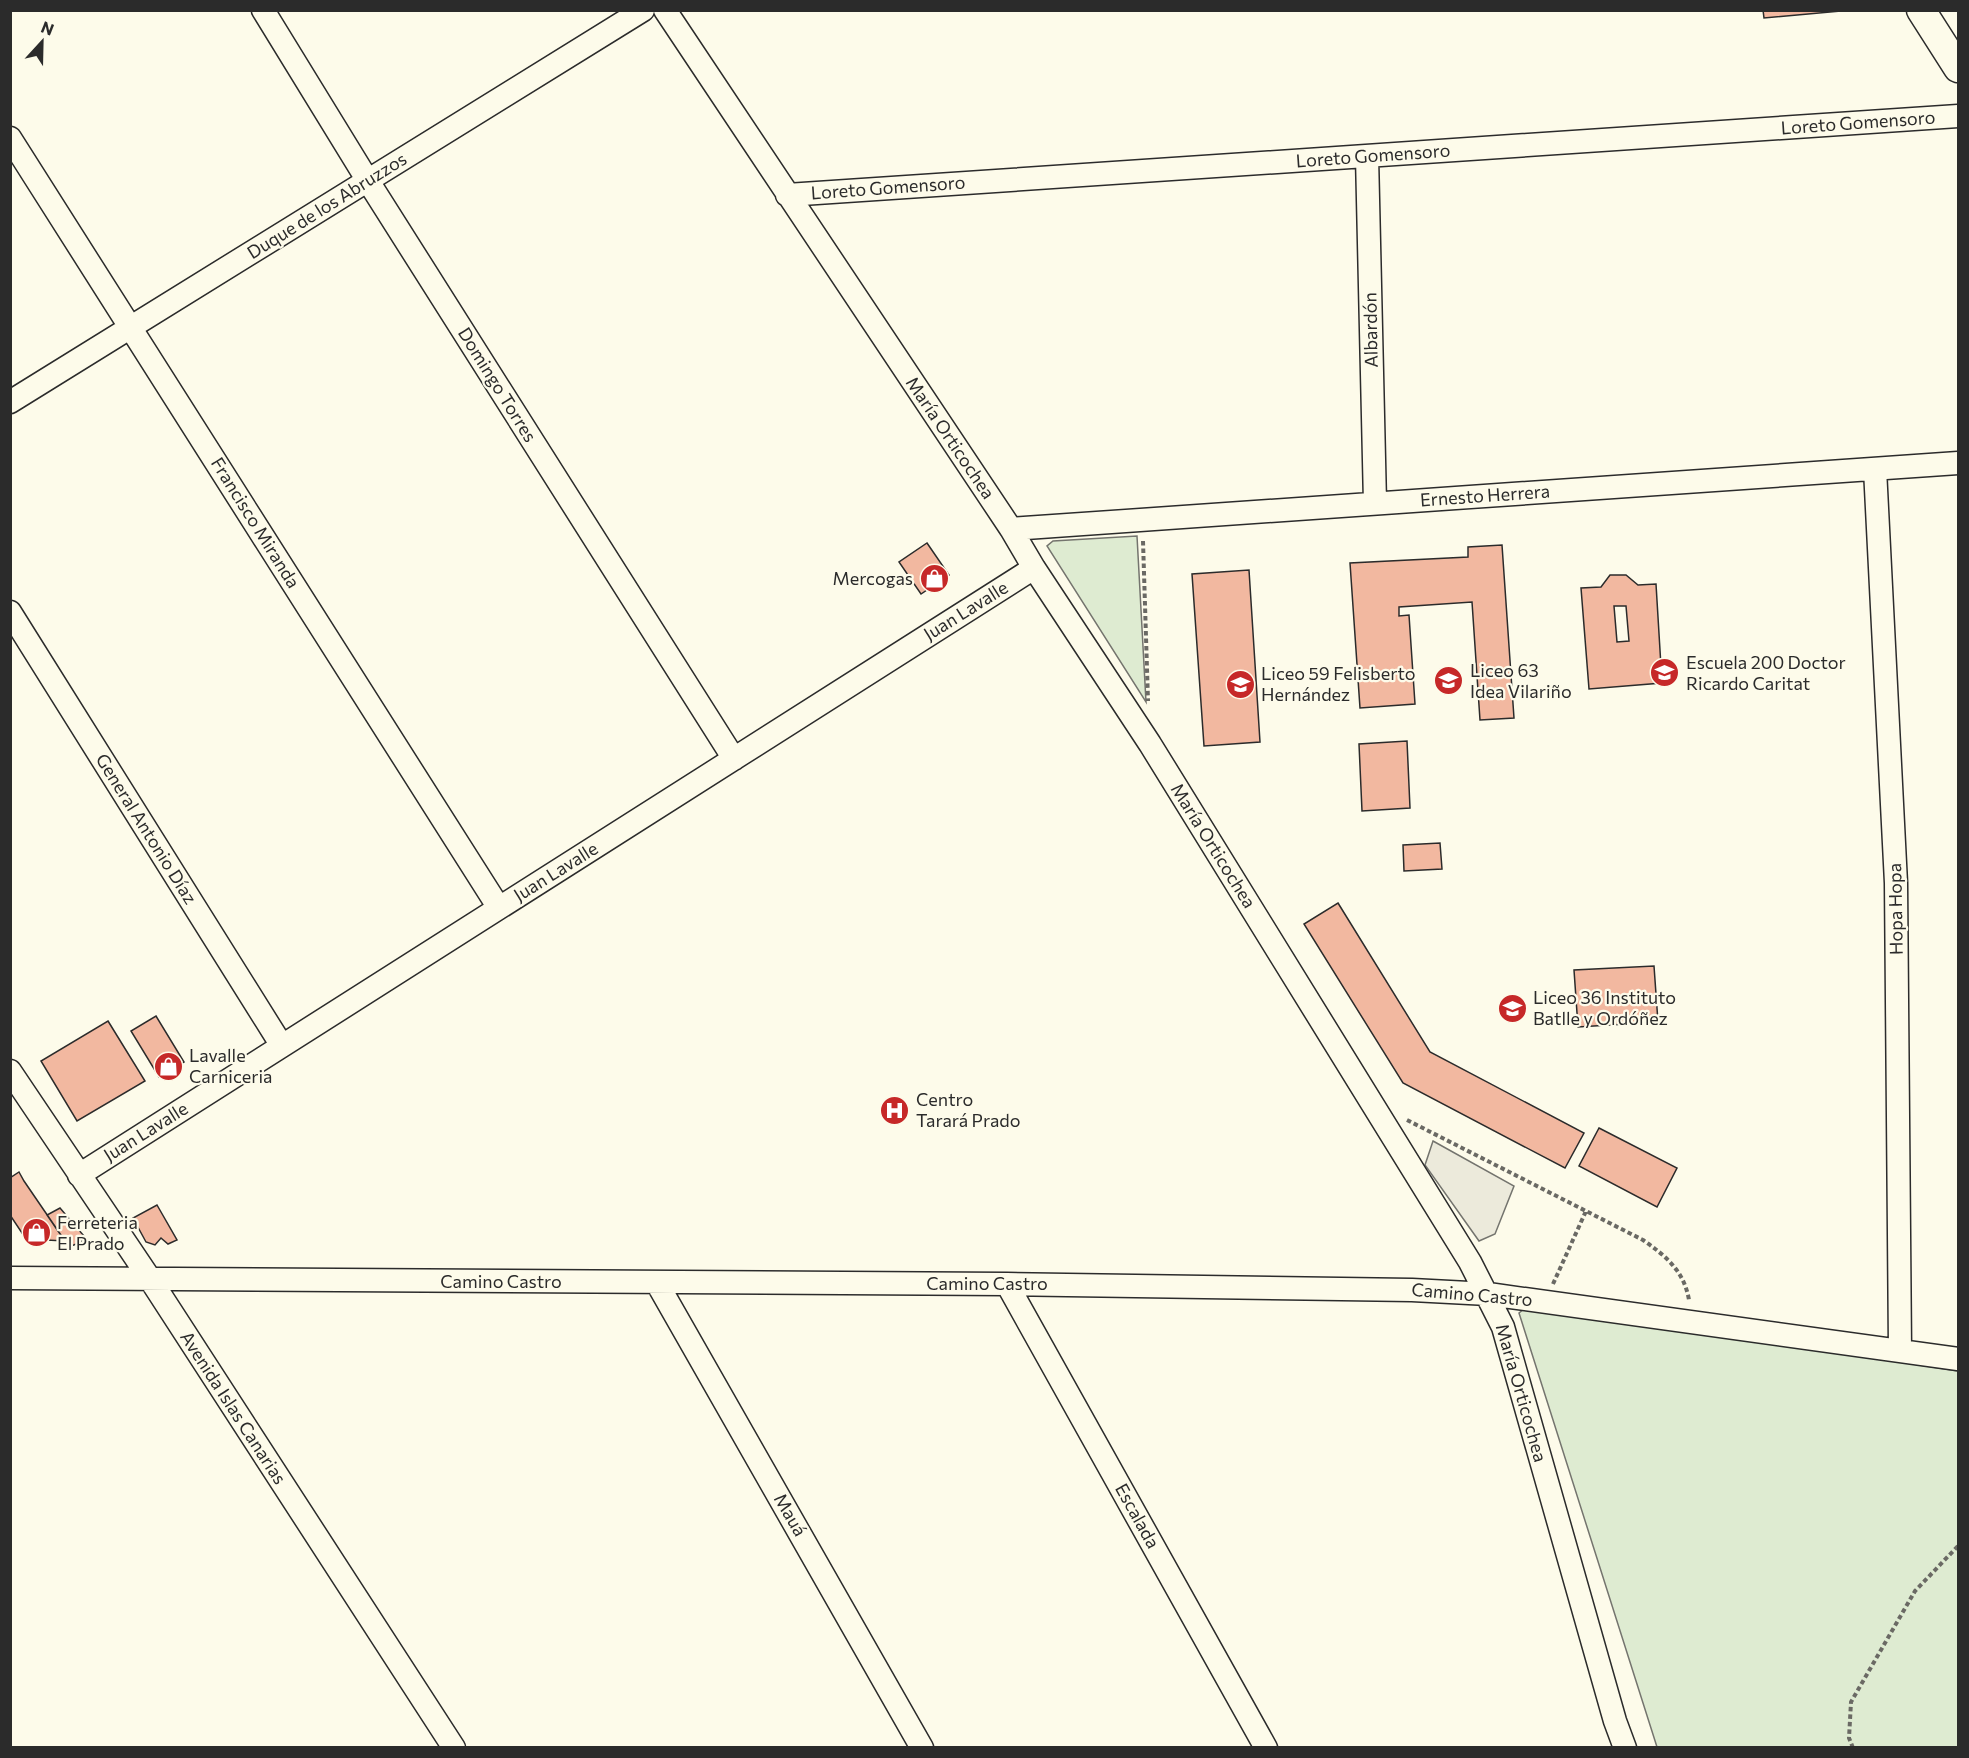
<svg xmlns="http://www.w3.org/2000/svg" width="1969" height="1758" font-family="Commissioner,sans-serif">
<rect width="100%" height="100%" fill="#fdfbea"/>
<path fill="#deebd1" stroke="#74746e" stroke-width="1.5" d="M1137,536L1146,702L1047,546L1053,541Z
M1529,1305L1958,1371V1747H1657L1519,1313Z"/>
<path fill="#eceadb" stroke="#74746e" stroke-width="1.5" d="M1433,1141L1514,1186L1495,1234L1479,1241L1425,1165Z"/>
<path fill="#f2b8a0" stroke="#2b2b2b" stroke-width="1.5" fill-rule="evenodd" d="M1763,10H1852L1764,18Z
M927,543L949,575L921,594L899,562Z
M1502,545L1514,718L1480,720L1472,602L1399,607V616L1409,615L1415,704L1360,708L1350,563L1468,557V547Z
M1249,570L1260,742L1204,746L1192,574Z
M1610,575H1626L1638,585L1656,584L1662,683L1589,689L1581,588L1601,587ZM1614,606H1626L1629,641L1617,642Z
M1407,741L1410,808L1362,811L1359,744Z
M1440,843L1442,869L1404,871L1403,845Z
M1338,903L1430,1052L1584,1133L1565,1168L1403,1083L1304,924Z
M1654,966L1658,1022L1578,1027L1574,970Z
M156,1016L184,1062L159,1077L131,1031Z
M108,1021L145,1081L77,1121L41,1061Z
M1599,1128L1677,1168L1657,1207L1579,1166Z
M19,1172L24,1181L65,1241L26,1239L10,1215V1178Z
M157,1205L177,1240L168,1244L161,1238L155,1245L146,1242L133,1218Z
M60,1208L84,1236L81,1242L69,1247L47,1215Z"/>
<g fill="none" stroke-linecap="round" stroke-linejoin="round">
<defs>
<path id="minor" d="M263,10L368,181L734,759
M665,10L1011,529L1034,568L1150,744L1470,1262L1503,1327L1615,1721L1625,1748
M10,138L499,908
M1367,156L1375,503
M787,195L1958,116
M10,402L643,10
M1875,469L1896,883L1900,1350
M1011,529L1958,463
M10,612L282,1046
M10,1071L150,1279L454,1748
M79,1175L1034,568
M10,1278L1007,1284L1412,1290L1488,1294L1958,1359
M657,1283L922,1748
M1007,1284L1266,1748"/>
<path id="major" d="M1921,10L1958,68"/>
</defs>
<use href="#minor" stroke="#2b2b2b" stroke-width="25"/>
<use href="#major" stroke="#2b2b2b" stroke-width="31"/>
<path stroke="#6a6964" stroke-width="4" stroke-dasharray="4.5 3" stroke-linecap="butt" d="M1143,541L1148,701
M1407,1120L1643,1240C1666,1256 1684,1271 1689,1300
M1553,1284L1586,1211
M1853,1748L1849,1738L1851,1702L1915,1591L1958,1546"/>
<use href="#minor" stroke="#fdfbea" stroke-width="22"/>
<use href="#major" stroke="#fdfbea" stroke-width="28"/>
</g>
<defs>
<symbol id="shop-disc" viewBox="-11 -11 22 22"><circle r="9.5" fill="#c62828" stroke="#fdfbea"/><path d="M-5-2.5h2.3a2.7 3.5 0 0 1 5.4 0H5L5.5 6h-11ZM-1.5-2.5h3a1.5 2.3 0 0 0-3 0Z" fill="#fff"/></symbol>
<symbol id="school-disc" viewBox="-11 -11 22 22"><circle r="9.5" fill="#c62828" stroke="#fdfbea"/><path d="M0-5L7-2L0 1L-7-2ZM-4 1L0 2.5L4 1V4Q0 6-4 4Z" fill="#fff"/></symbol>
<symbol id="hospital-disc" viewBox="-11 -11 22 22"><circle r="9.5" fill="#c62828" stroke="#fdfbea"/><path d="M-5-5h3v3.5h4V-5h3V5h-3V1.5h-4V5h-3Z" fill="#fff"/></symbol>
</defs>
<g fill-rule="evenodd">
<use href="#shop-disc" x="918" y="562" width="33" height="33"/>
<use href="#school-disc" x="1648" y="656" width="33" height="33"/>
<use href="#school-disc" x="1432" y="664" width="33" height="33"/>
<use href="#school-disc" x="1224" y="668" width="33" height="33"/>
<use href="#school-disc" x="1496" y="992" width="33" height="33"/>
<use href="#shop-disc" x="152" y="1050" width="33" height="33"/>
<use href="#hospital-disc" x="878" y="1094" width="33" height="33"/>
<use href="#shop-disc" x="20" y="1216" width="33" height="33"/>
</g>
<g text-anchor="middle" stroke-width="4.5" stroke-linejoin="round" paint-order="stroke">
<g font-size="18" fill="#2b2b2b" stroke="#fdfbea">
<text transform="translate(1858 123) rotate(-4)" y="6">Loreto Gomensoro</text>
<text transform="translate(1373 156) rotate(-4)" y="6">Loreto Gomensoro</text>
<text transform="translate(888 188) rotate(-4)" y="6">Loreto Gomensoro</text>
<text transform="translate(327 206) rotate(-32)" y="6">Duque de los Abruzzos</text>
<text transform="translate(1371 330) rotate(-91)" y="6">Albardón</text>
<text transform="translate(497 385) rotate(58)" y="6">Domingo Torres</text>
<text transform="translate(950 438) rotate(56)" y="6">María Orticochea</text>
<text transform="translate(1485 496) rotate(-4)" y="6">Ernesto Herrera</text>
<text transform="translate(255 523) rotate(58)" y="6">Francisco Miranda</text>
<text transform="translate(966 611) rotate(-32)" y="6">Juan Lavalle</text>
<text transform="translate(146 829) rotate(58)" y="6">General Antonio Díaz</text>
<text transform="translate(1213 846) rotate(58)" y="6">María Orticochea</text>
<text transform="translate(556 872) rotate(-32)" y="6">Juan Lavalle</text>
<text transform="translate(1896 909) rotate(-91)" y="6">Hopa Hopa</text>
<text transform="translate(146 1132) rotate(-32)" y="6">Juan Lavalle</text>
<text x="501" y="1288">Camino Castro</text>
<text x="987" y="1290">Camino Castro</text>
<text transform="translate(1472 1295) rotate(5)" y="6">Camino Castro</text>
<text transform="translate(1521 1393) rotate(74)" y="6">María Orticochea</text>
<text transform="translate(233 1408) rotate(57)" y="6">Avenida Islas Canarias</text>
<text transform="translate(790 1515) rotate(60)" y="6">Mauá</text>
<text transform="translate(1137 1516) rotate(61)" y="6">Escalada</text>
</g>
<g font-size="18" fill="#2b2b2b" stroke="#fdfbea" text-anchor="start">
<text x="913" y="585" text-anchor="end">Mercogas</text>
<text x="1686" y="669">Escuela 200 Doctor<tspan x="1686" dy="21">Ricardo Caritat</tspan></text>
<text x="1470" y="677">Liceo 63<tspan x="1470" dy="21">Idea Vilariño</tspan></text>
<text x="1261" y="680">Liceo 59 Felisberto<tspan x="1261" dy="21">Hernández</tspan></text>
<text x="1533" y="1004">Liceo 36 Instituto<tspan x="1533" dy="21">Batlle y Ordóñez</tspan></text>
<text x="189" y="1062">Lavalle<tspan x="189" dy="21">Carniceria</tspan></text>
<text x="916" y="1106">Centro<tspan x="916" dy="21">Tarará Prado</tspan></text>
<text x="57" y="1229">Ferreteria<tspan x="57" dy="21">El Prado</tspan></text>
</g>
</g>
<rect width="1969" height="1758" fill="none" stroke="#2b2b2b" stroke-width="24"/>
<g transform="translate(42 42) rotate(22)" stroke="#fdfbea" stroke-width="4.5" paint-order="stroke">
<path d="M0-4.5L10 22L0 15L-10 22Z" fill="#2b2b2b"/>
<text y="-9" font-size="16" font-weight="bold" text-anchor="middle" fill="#2b2b2b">N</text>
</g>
</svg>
